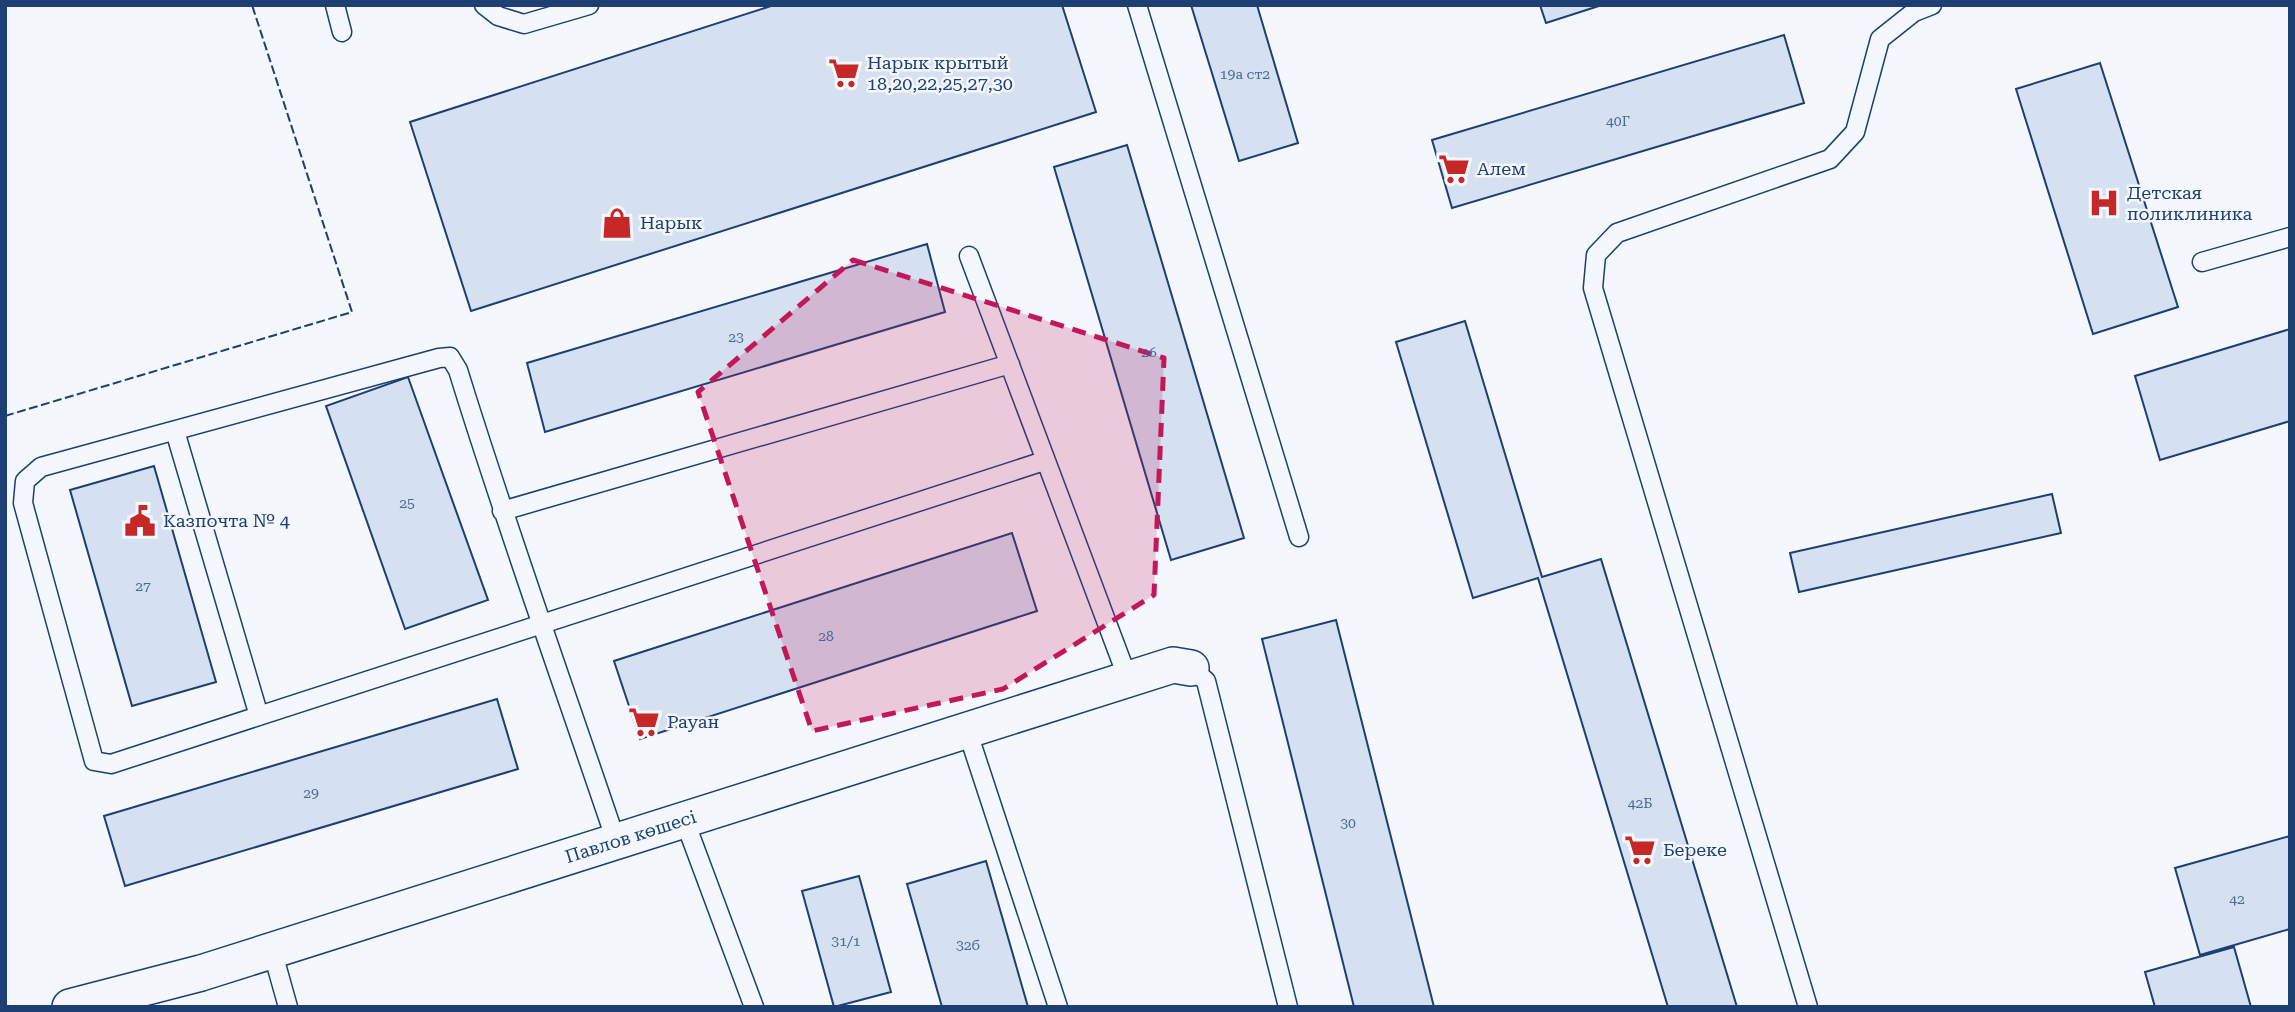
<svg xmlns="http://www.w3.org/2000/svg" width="2295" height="1012" font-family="'Roboto Serif',serif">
<rect width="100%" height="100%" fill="#f4f7fb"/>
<path fill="#d5e0f0" stroke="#1d3f73" stroke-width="2" d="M774,5H1062L1096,112L471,311L410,122Z
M1191,5H1257L1298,143L1239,161Z
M1540,5H1602L1546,23Z
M1784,35L1804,103L1452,208L1432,140Z
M2100,63L2178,307L2093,334L2016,89Z
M1127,145L1244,538L1171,560L1054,167Z
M927,244L945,312L545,432L527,363Z
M1465,321L1542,577L1601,559L1737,1007H1668L1538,578L1473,598L1396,342Z
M2290,329V421L2160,460L2135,376Z
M408,377L488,600L405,629L326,406Z
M154,466L216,682L132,706L70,490Z
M2052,494L2061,533L1799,592L1790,553Z
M1012,533L1037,611L640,739L614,661Z
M1336,620L1434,1007H1354L1262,639Z
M497,699L518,769L125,886L104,816Z
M2290,836V929L2200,955L2175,868Z
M986,861L1028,1007H942L907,884Z
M859,876L891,992L834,1007L802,891Z
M2234,947L2251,1007H2155L2145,972Z"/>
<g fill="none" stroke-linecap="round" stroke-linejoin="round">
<defs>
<path id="lane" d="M335,5L342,32
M484,5L498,16L524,24L589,5
M1137,5L1299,537
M969,256L1128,679
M2202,262L2290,237
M175,431L259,716
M502,511L1010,364
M1191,668L1206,681L1288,1007
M967,730L1058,1007
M684,819L754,1007
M616,841C563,684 507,529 458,370L450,357L439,358L41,467L25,481L23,503L94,761L111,764C422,663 733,562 1044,461
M272,950L288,1007
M1808,1007L1593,288L1596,255L1617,233L1830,159L1855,132L1880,39L1914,12L1932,5"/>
<g id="street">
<path id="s1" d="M70,1007L201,973L1173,665L1191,668"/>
</g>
</defs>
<use href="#lane" stroke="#1d3f73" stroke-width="21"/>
<use href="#street" stroke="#1d3f73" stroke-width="38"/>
<use href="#lane" stroke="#f4f7fb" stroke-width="18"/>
<use href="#street" stroke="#f4f7fb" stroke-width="35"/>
<path stroke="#1d3f73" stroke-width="2" stroke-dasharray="9 3.5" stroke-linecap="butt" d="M5,416L352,312L252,5"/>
</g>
<path fill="#c2185b" fill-opacity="0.2" stroke="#c2185b" stroke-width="5" stroke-dasharray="14 9" stroke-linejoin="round" d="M853,260L1164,358L1154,595L1003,689L812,731L698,392Z"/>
<defs>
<symbol id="supermarket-bare" viewBox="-9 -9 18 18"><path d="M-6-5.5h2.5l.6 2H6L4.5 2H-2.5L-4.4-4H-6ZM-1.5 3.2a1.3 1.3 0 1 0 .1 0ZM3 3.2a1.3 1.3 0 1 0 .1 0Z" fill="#c62828" stroke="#f4f7fb" stroke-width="2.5" paint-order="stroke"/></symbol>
<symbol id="hospital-bare" viewBox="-9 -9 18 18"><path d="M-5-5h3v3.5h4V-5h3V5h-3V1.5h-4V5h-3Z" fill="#c62828" stroke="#f4f7fb" stroke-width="2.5" paint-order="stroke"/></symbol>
<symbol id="shop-bare" viewBox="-9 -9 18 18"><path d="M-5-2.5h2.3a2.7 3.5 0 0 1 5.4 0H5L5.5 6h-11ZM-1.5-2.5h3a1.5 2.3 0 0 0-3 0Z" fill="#c62828" stroke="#f4f7fb" stroke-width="2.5" paint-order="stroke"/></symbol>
<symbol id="civic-bare" viewBox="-9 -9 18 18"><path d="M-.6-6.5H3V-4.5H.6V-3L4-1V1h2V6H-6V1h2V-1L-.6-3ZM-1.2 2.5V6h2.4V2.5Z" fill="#c62828" stroke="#f4f7fb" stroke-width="2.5" paint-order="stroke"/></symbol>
</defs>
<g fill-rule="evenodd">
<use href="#supermarket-bare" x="822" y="51" width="44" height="44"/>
<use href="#supermarket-bare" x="1432" y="147" width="44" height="44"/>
<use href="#hospital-bare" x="2082" y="181" width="44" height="44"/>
<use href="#shop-bare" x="595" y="201" width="44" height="44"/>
<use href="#civic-bare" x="118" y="499" width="44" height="44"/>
<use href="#supermarket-bare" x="622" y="700" width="44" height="44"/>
<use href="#supermarket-bare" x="1618" y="828" width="44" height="44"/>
</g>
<g text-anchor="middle" stroke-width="5" stroke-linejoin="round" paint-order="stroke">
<g font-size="14" fill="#4b6792">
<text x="1245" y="79">19а ст2</text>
<text x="1618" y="126">40Г</text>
<text x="736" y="342">23</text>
<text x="1149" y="357">26</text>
<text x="407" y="508">25</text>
<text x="143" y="591">27</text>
<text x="826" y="641">28</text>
<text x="311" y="798">29</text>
<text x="1640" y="808">42Б</text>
<text x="1348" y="828">30</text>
<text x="2237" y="904">42</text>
<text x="846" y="946">31/1</text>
<text x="968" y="950">32б</text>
</g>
<g font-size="18" fill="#1d3f73" stroke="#f4f7fb" text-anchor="start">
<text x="867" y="69">Нарык крытый<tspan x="867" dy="21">18,20,22,25,27,30</tspan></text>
<text x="1477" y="175">Алем</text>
<text x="2127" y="199">Детская<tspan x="2127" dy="21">поликлиника</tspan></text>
<text x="640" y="229">Нарык</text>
<text x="163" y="527">Казпочта № 4</text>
<text x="667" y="728">Рауан</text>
<text x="1663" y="856">Береке</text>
</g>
<g font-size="18" fill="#1d3f73" stroke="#f4f7fb">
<text dy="6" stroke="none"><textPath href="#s1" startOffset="586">Павлов көшесі</textPath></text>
</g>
</g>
<rect width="2295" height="1012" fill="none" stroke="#1d3f73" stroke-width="14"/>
</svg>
